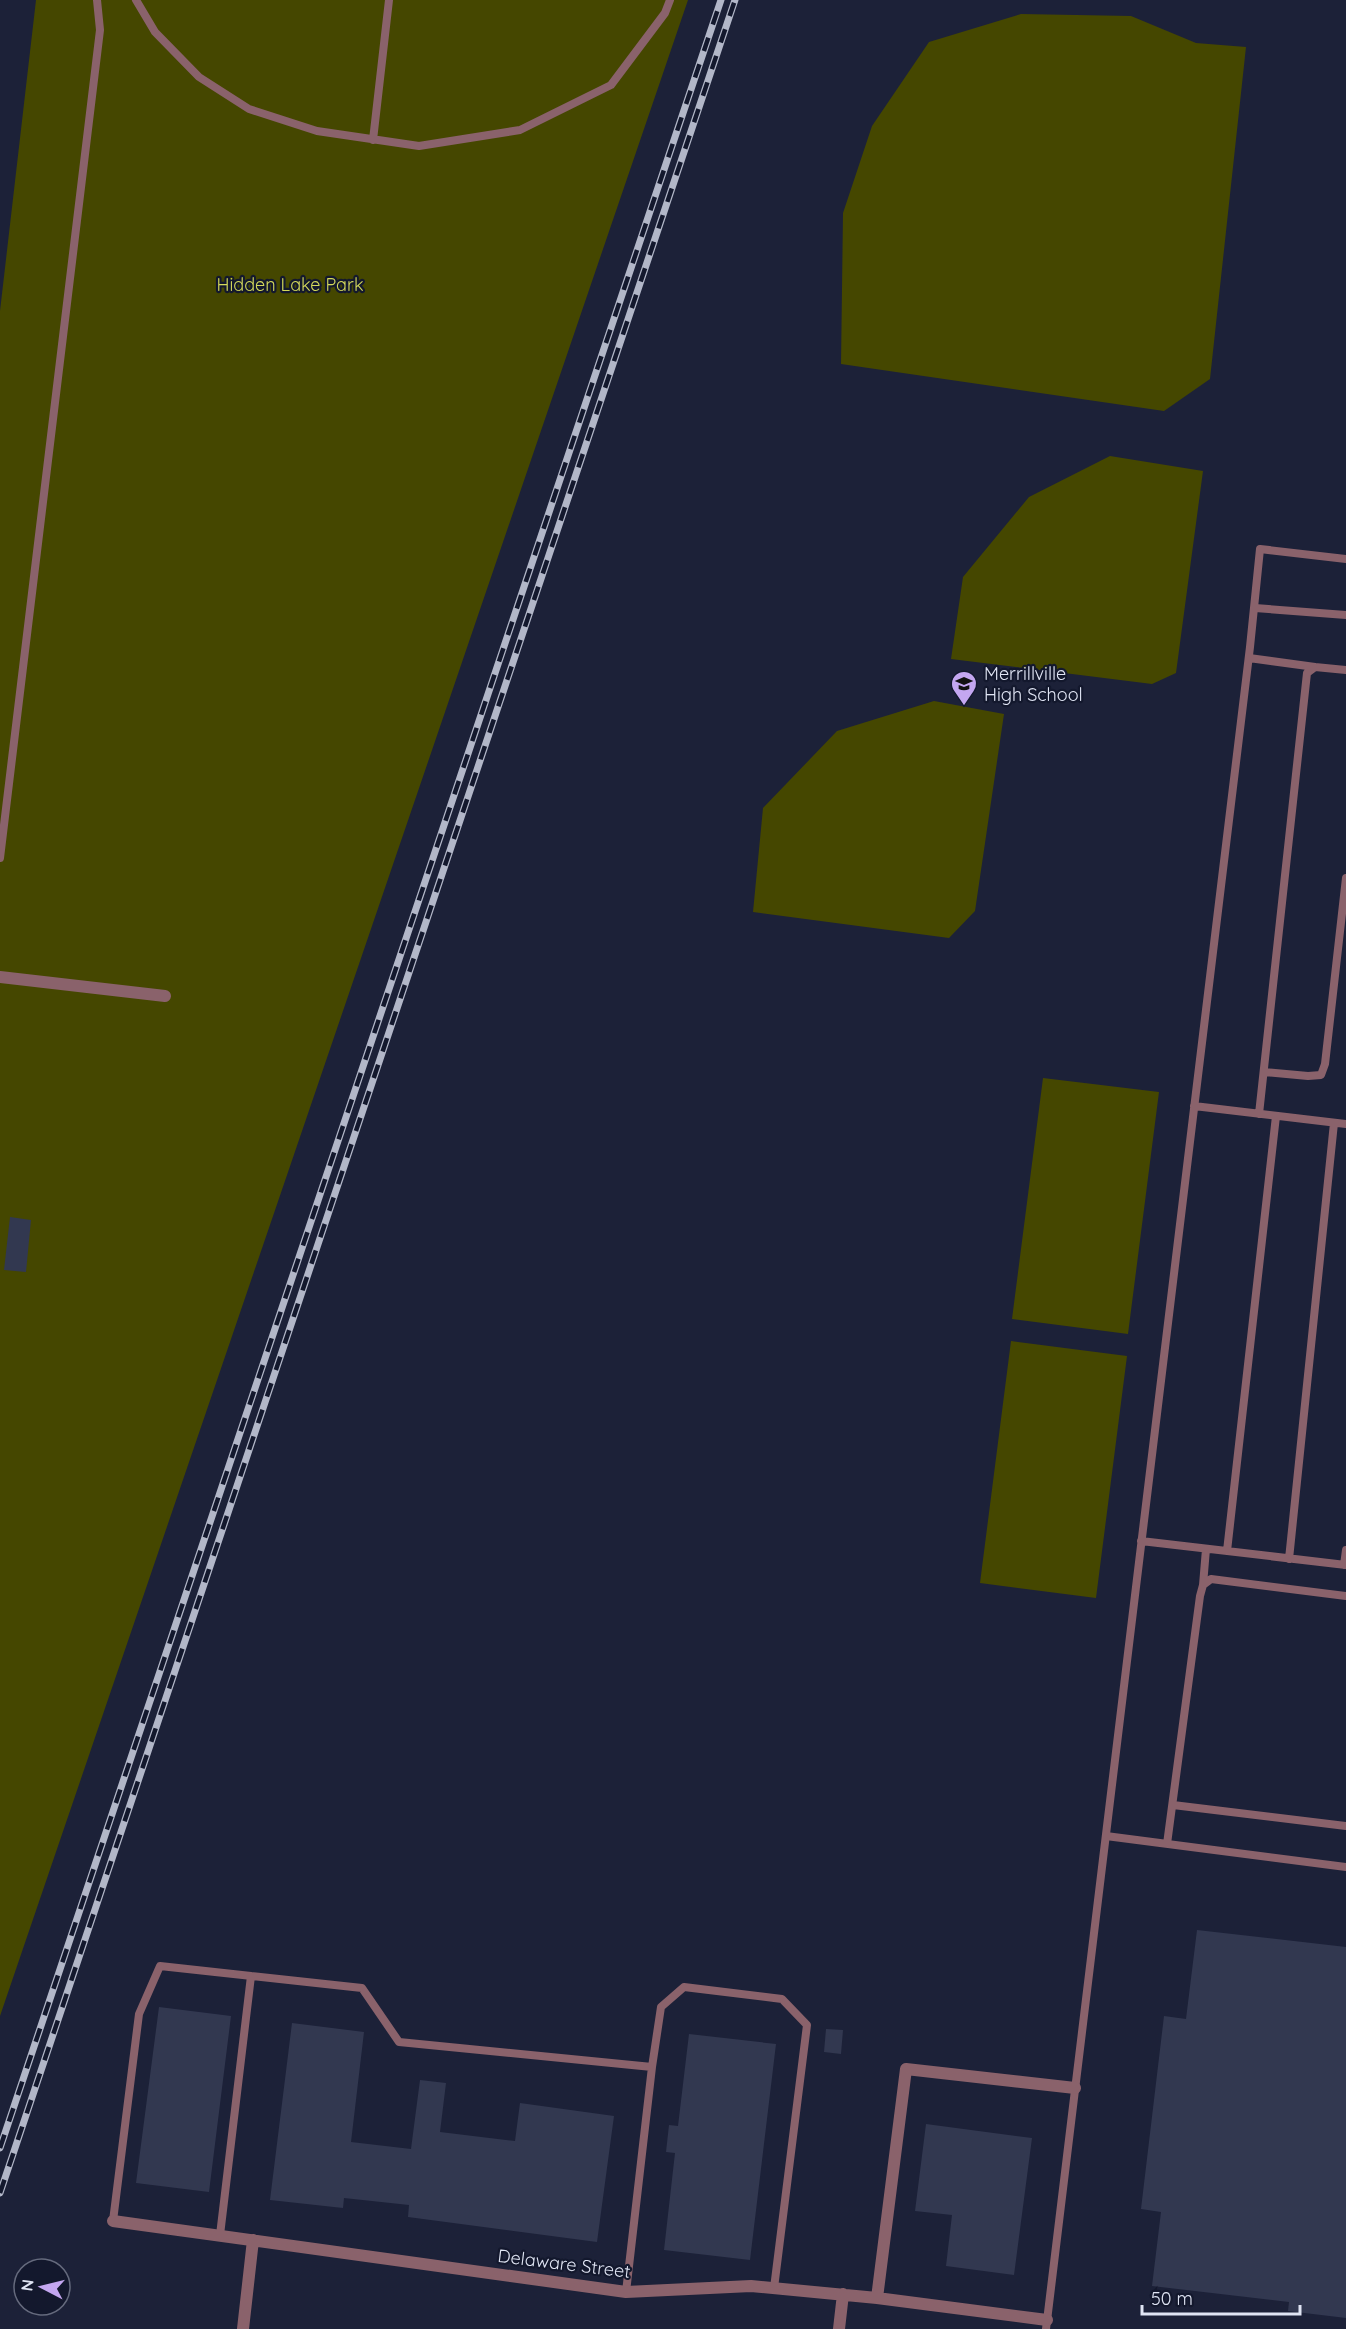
<svg xmlns="http://www.w3.org/2000/svg" width="1346" height="2329" font-family="Quicksand,sans-serif">
<rect width="100%" height="100%" fill="#1c2138"/>
<path fill="#454700" d="M36,0H688L0,2016V311Z
M1021,14L1131,16L1196,43L1246,47L1210,379L1164,411L841,364L843,213L872,126L929,42Z
M1110,456L1203,471L1176,673L1152,684L951,659L963,577L1029,497Z
M934,701L1004,714L975,911L949,938L753,912L763,808L837,731Z
M1043,1078L1159,1092L1128,1334L1012,1319Z
M1011,1341L1127,1356L1096,1598L980,1583Z"/>
<path fill="#323850" d="M10,1217L31,1220L26,1272L4,1270Z
M1197,1930L1346,1947V2318L1288,2311L1289,2302L1152,2286L1161,2212L1141,2209L1164,2016L1186,2019Z
M159,2007L231,2016L209,2192L136,2183Z
M292,2023L364,2032L351,2142L411,2149L420,2080L446,2083L440,2132L515,2141L520,2103L614,2116L597,2242L408,2217L409,2205L344,2198L343,2208L270,2200Z
M826,2029L843,2030L841,2054L824,2052Z
M689,2034L776,2044L750,2260L664,2250L675,2153L666,2152L669,2125L678,2126Z
M926,2124L1032,2138L1014,2275L946,2266L952,2215L915,2211Z"/>
<g fill="none" stroke-linecap="round" stroke-linejoin="round">
<path stroke="#8a626b" stroke-width="8" d="M136,0L155,32L199,77L249,109L317,131L419,146L520,130L611,85L665,13L670,0
M373,140L389,0
M1255,608L1346,615
M1249,658L1315,667
M0,858L100,30L97,0
M1264,1072L1308,1076L1321,1075L1325,1064L1346,878
M1194,1106L1346,1124
M1259,1114L1307,673L1315,667L1346,670
M1141,1541L1346,1565
M1227,1551L1276,1116
M1289,1559L1334,1123
M1344,1565L1346,1550
M1203,1585L1206,1549
M1173,1805L1346,1826
M1106,1836L1346,1867
M1167,1844L1200,1596L1203,1585L1211,1579L1346,1596
M652,2067L661,2007L684,1987L782,1999L807,2025L774,2288
M113,2221L139,2014L160,1966L362,1988L399,2042L652,2067L626,2292
M220,2235L251,1976
M1046,2329L1250,647L1260,549L1346,559"/>
<path stroke="#8a626b" stroke-width="12" d="M0,977L165,996
M113,2221L626,2292L751,2286L877,2298L1047,2320
M877,2298L906,2069L1075,2088
M243,2329L253,2240
M839,2329L843,2294"/>
<defs>
<path id="rail" d="M0,2148L721,0
M0,2193L735,0"/>
</defs>
<use href="#rail" stroke="#b2b7c8" stroke-width="7"/>
<use href="#rail" stroke="#13182d" stroke-width="4.5" stroke-dasharray="14" stroke-linecap="butt"/>
</g>
<defs>
<symbol id="school-pin" viewBox="-11 -11 22 30"><path d="M0 17L-7.5 6A9.5 9.5 0 1 1 7.5 6Z" fill="#c4a7f1" stroke="#13182d"/><path d="M0-5L7-2L0 1L-7-2ZM-4 1L0 2.5L4 1V4Q0 6-4 4Z" fill="#111"/></symbol>
</defs>
<g fill-rule="evenodd">
<use href="#school-pin" x="949" y="669" width="30" height="40"/>
</g>
<g text-anchor="middle" stroke-width="4.5" stroke-linejoin="round" paint-order="stroke">
<g font-size="18" fill="#d4d95b" stroke="#13182d">
<text x="290" y="291">Hidden Lake Park</text>
</g>
<g font-size="18" fill="#e0e5f4" stroke="#13182d" text-anchor="start">
<text x="984" y="680">Merrillville<tspan x="984" dy="21">High School</tspan></text>
</g>
<g font-size="18" fill="#e0e5f4" stroke="#13182d">
<text transform="translate(564 2264) rotate(7)" y="6">Delaware Street</text>
</g>
</g>
<g transform="translate(42 2287) rotate(277)"><circle r="28" fill="#13182d" stroke="#656a7d" stroke-width="1.5"/>
<path d="M0-4.5L10 22L0 15L-10 22Z" fill="#c4a7f1"/>
<text y="-9" font-size="16" font-weight="bold" text-anchor="middle" fill="#e0e5f4">N</text>
</g>
<path d="M1142 2305v9h158v-9" fill="none" stroke="#e0e5f4" stroke-width="3"/>
<text x="1151" y="2305" font-size="18" fill="#e0e5f4" stroke="#13182d" stroke-width="4.5" paint-order="stroke">50 m</text>
</svg>
